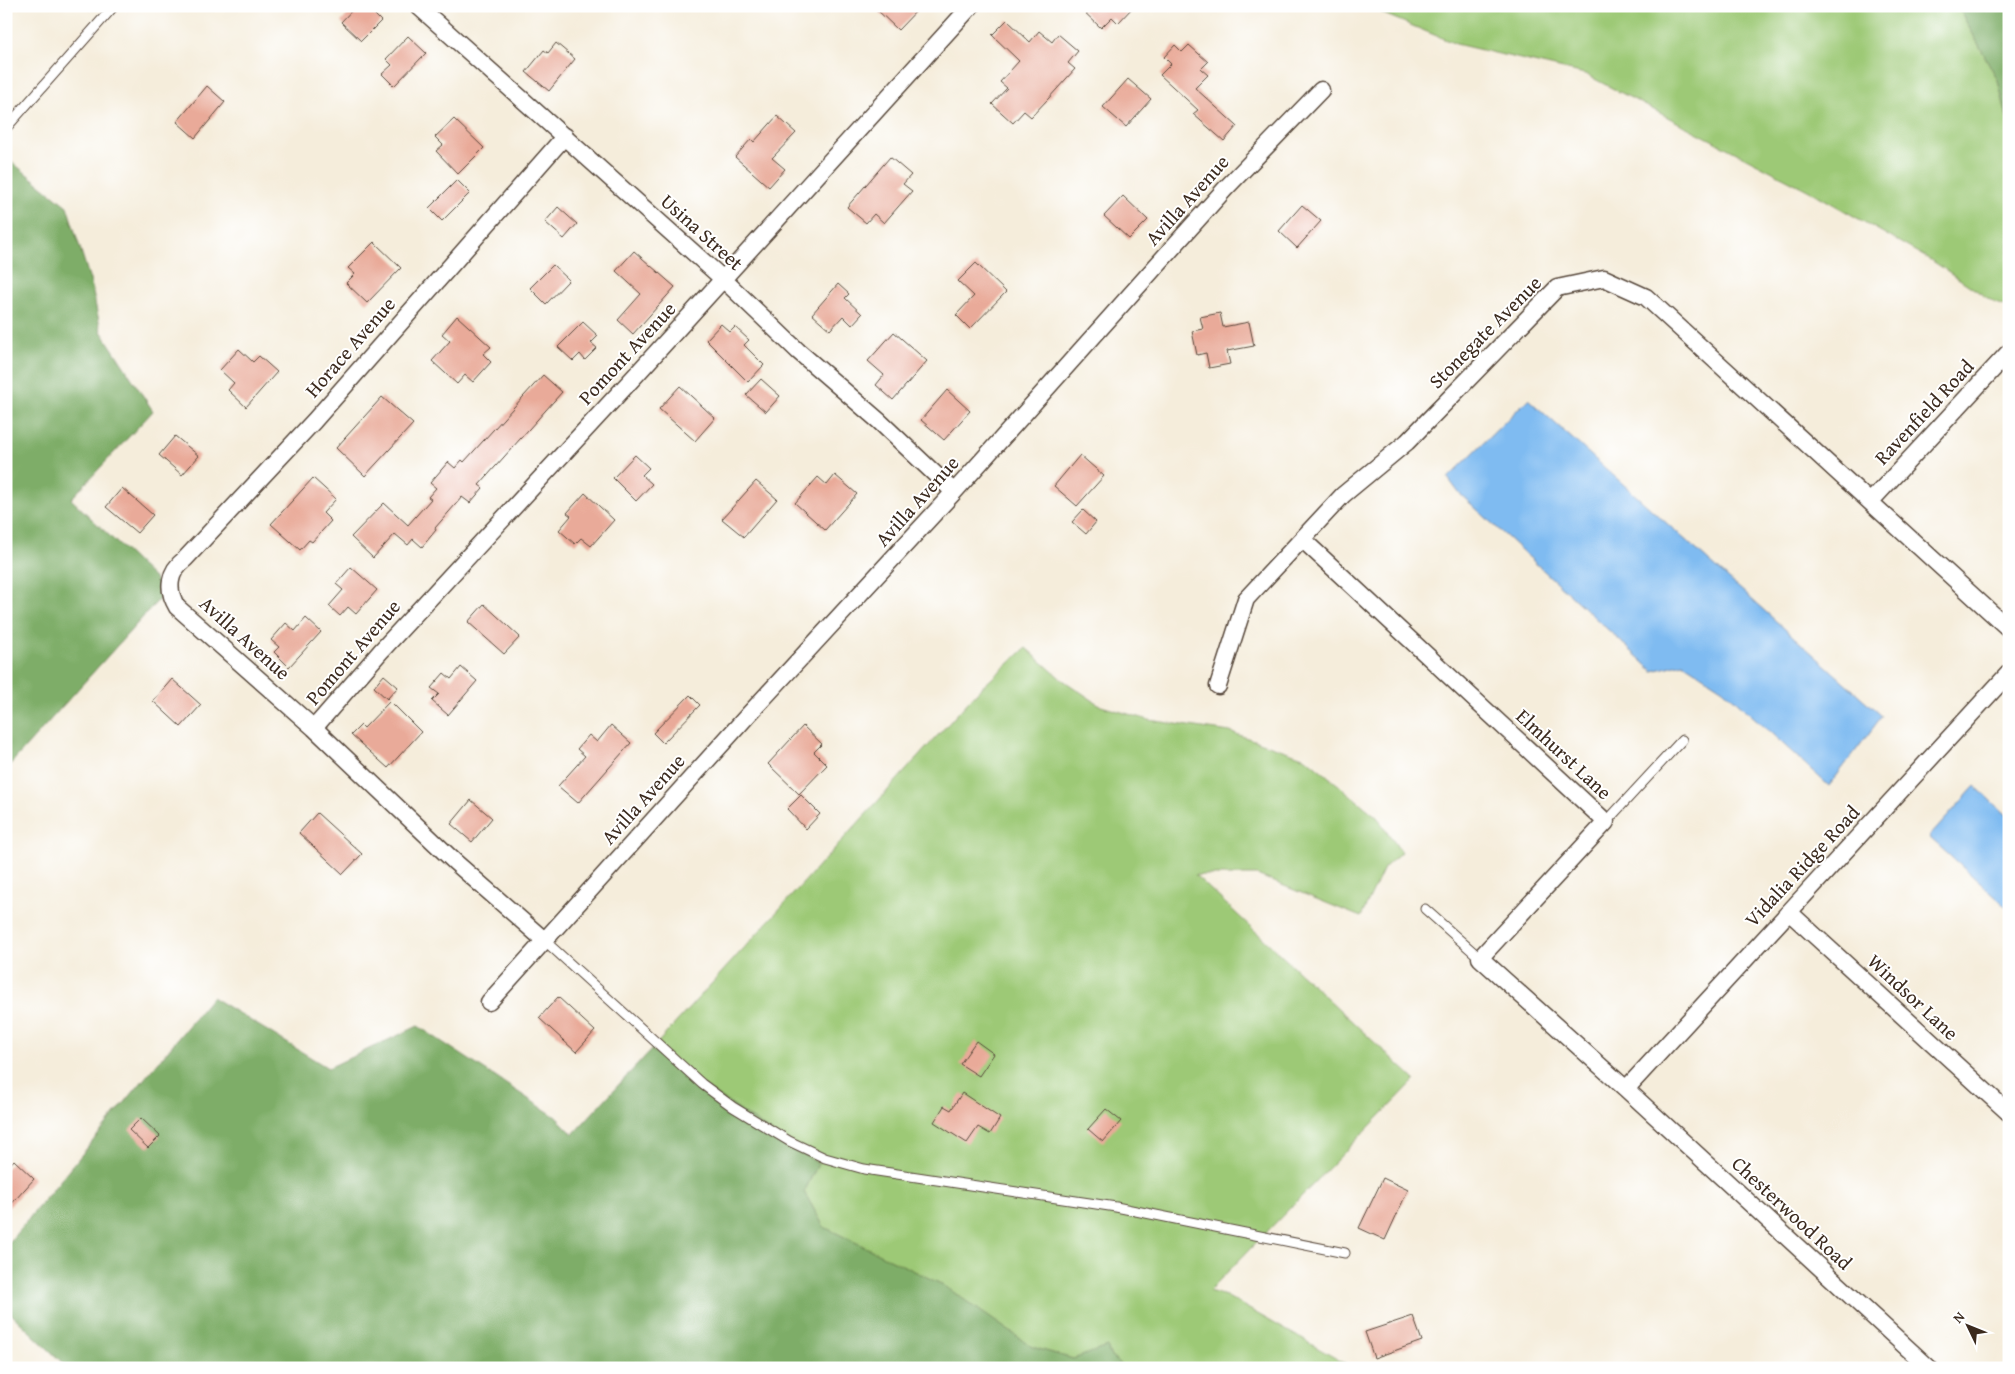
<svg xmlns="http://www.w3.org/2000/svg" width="2015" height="1374" font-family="'Gentium Book Plus',serif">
<rect width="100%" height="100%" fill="#fff"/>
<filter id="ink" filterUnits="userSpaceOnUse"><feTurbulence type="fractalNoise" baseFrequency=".02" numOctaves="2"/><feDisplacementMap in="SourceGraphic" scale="10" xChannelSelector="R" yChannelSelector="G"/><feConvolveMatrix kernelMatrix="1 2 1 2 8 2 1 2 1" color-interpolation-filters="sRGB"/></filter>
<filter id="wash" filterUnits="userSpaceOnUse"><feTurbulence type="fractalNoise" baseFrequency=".0096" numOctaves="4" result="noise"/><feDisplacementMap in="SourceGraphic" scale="20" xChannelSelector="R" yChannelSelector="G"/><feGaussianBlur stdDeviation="1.12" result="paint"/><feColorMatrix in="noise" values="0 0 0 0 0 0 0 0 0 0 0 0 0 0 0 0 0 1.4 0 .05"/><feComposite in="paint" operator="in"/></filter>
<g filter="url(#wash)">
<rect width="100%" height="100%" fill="#f5eddb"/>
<path fill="#9dc976" stroke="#6c7a4a" d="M1373,6H1960L1963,16L1998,80L2009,126V307L1995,303L1934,262L1817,195L1585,74L1456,44L1384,14Z
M1026,648L1060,678L1101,706L1149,720L1230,732L1306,758L1377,817L1401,852L1384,868L1361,917L1257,875H1195L1415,1080L1209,1291L1226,1296L1353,1368H1125L1111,1357L1107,1348L1073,1359L1032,1347L943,1285L824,1227L804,1192L818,1164L651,1050L980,689Z"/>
<path fill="#7ead67" stroke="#5c6c42" d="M1960,6H2009V126L1998,80L1963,16Z
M6,163H13L67,206L91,283L101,331L153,411L71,499L159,583L158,592L161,593L162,596L6,769Z
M212,997L328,1068L418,1026L556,1117L573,1134L651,1050L818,1164L804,1192L824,1227L943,1285L1032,1347L1073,1359L1107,1347L1111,1357L1125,1368H68L6,1309V1246Z"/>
<path fill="#7fbbf1" stroke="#5d7288" d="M1528,399L1882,716L1829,786L1723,689L1683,663L1653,671L1459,493L1448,478Z
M1975,786L2009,818V909L1929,837Z"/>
<g id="blocks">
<path fill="#e9aa99" d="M356,6H366L381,21L361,41L341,22Z
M873,6H921L898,30Z
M1078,6H1134L1118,23L1112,17L1101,28Z
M1007,20L1030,42L1039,31L1052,42L1058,34L1078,51L1068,63L1075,69L1048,99L1031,117L1024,111L1013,123L992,104L1007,88L1000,82L1019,61L992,35Z
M408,36L426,53L394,86L382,74L392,65L386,59Z
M556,43L575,59L549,91L526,72L544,50L548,53Z
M1175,45L1182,52L1189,45L1208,62L1201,69L1208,75L1195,88L1237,126L1224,141L1193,114L1198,110L1160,75L1171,64L1164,57Z
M1128,79L1151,99L1126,127L1103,107Z
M207,86L225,102L195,138L177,122Z
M777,116L796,133L772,158L785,169L769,187L735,157L751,139L754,142Z
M454,119L484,148L458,174L436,151L443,145L435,137Z
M890,157L911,175L903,184L912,191L884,223L874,214L866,223L847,207Z
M457,180L470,193L442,221L429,208Z
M1123,196L1148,220L1129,239L1104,216Z
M1302,205L1321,221L1297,248L1279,231Z
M558,207L577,224L564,239L545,222Z
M374,242L401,268L367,303L346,283L355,274L348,268Z
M634,251L675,287L633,334L618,320L641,294L616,271Z
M976,263L1006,292L970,329L956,315L974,296L958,281Z
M553,265L569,280L546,304L530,288Z
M838,284L849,294L845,298L862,314L852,325L843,316L830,330L812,314Z
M1220,313L1223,327L1249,322L1254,346L1227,351L1230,364L1209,368L1206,353L1197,355L1192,331L1203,329L1200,317Z
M457,316L491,347L483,354L491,362L473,382L465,375L457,384L432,361L450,341L442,334Z
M583,322L598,336L591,343L597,348L585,360L580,354L573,361L558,347Z
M721,324L730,332L735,327L749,340L744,345L764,365L748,382L706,340Z
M894,332L927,361L893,400L876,385L884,375L868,361Z
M239,349L253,362L259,356L277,372L246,407L228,390L234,383L220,370Z
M543,375L562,392L479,485L483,488L470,503L462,497L435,528L436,530L422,547L413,539L408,545L395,534L373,558L351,537L384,503L408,525L431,499L428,497L436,488L430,483L448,462L455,468L462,460L464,462Z
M761,379L780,396L766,412L746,395Z
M680,386L715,418L695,441L659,409Z
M947,390L970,411L944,440L921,420Z
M382,397L413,424L365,476L336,448Z
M175,436L199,456L182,475L159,455Z
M635,455L649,468L642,475L652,484L636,501L613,478Z
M1080,455L1104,476L1077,506L1054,486Z
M835,475L857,494L825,530L795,503L818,477L827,485Z
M313,478L336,499L323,513L331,521L312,542L309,540L300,550L271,524Z
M756,481L777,499L744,537L722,519Z
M122,488L153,515L137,533L106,507Z
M585,493L614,520L591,546L581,538L575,544L559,530L571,516L567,513Z
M1083,510L1096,522L1086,534L1072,522Z
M351,567L377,590L356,614L348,607L340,616L329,606L343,590L336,584Z
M484,604L520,637L504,654L468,622Z
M306,618L321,632L289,667L274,652L279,647L271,640L286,623L295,631Z
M461,667L477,681L448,715L432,701L439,694L431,688L444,673L451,679Z
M384,675L398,687L387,699L374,687Z
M172,679L201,705L181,727L153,701Z
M690,695L700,705L663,743L653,733Z
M390,701L421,732L388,768L351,735L361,725L364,728Z
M611,725L631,743L578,803L558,786L585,756L577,749L589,735L597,742Z
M803,726L822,744L814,752L827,765L799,794L768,764Z
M801,795L820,814L806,829L787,809Z
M471,800L492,818L472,842L451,824Z
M317,813L362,854L343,874L299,833Z
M558,997L595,1031L576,1052L539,1018Z
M976,1041L994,1054L979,1076L960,1064Z
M962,1093L1000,1118L990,1134L978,1127L967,1143L934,1122L944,1106L951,1110Z
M1106,1109L1121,1121L1103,1142L1088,1129Z
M141,1118L160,1136L148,1148L129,1130Z
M14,1160L34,1179L6,1210V1169Z
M1383,1178L1408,1190L1385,1240L1359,1228Z
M1413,1316L1422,1341L1374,1358L1365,1332Z"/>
</g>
</g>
<g filter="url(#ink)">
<use href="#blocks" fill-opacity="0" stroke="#57473a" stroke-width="1"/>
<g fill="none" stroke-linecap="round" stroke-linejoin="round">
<defs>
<path id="lane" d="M6,128L114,6
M1606,822L1682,740
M1425,909L1480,958
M544,940L702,1084L733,1107L789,1141L825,1158L864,1169L1116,1207L1345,1253"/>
<path id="street" d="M418,6L723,279L798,351L879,421L954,492
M1871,501L2009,352
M1302,539L1606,822L1480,958L1626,1089L1929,1368
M1218,686L1246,599L1343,495L1407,442L1557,288L1604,278L1646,297L2009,629
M314,728L381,651L635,376L971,6
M1789,912L2009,1113
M544,940L455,862L314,728L177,607C166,589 169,571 185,559L314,421L565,136
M489,1002L749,714L954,492L1225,189L1321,90
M1626,1089L2009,673"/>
</defs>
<use href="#lane" stroke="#57473a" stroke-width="11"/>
<use href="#street" stroke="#57473a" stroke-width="19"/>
<use href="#lane" stroke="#fff" stroke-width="9"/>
<use href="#street" stroke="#fff" stroke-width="16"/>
</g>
</g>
<g text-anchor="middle" stroke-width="4" stroke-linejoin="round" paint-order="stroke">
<g font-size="20" fill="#3b2a1e" stroke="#fff">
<text transform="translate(1187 200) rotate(-48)" y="7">Avilla Avenue</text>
<text transform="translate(702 232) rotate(42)" y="7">Usina Street</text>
<text transform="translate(1485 332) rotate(-45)" y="7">Stonegate Avenue</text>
<text transform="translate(350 347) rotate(-49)" y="7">Horace Avenue</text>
<text transform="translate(627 353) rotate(-47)" y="7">Pomont Avenue</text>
<text transform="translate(1924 412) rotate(-47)" y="7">Ravenfield Road</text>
<text transform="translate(917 501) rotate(-48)" y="7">Avilla Avenue</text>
<text transform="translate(245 638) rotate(42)" y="7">Avilla Avenue</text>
<text transform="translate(353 652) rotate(-49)" y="7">Pomont Avenue</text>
<text transform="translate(1564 754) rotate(43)" y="7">Elmhurst Lane</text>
<text transform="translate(643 799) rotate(-48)" y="7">Avilla Avenue</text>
<text transform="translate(1802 866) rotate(-47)" y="7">Vidalia Ridge Road</text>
<text transform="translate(1913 997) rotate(43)" y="7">Windsor Lane</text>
<text transform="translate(1792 1213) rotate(43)" y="7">Chesterwood Road</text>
</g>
</g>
<rect width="2015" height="1374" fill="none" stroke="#fff" stroke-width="25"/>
<g transform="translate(1968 1326) rotate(313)" stroke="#ffffff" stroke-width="4" paint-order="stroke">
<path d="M0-4L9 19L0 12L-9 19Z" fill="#3b2a1e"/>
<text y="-8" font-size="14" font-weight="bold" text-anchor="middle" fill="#3b2a1e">N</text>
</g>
</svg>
